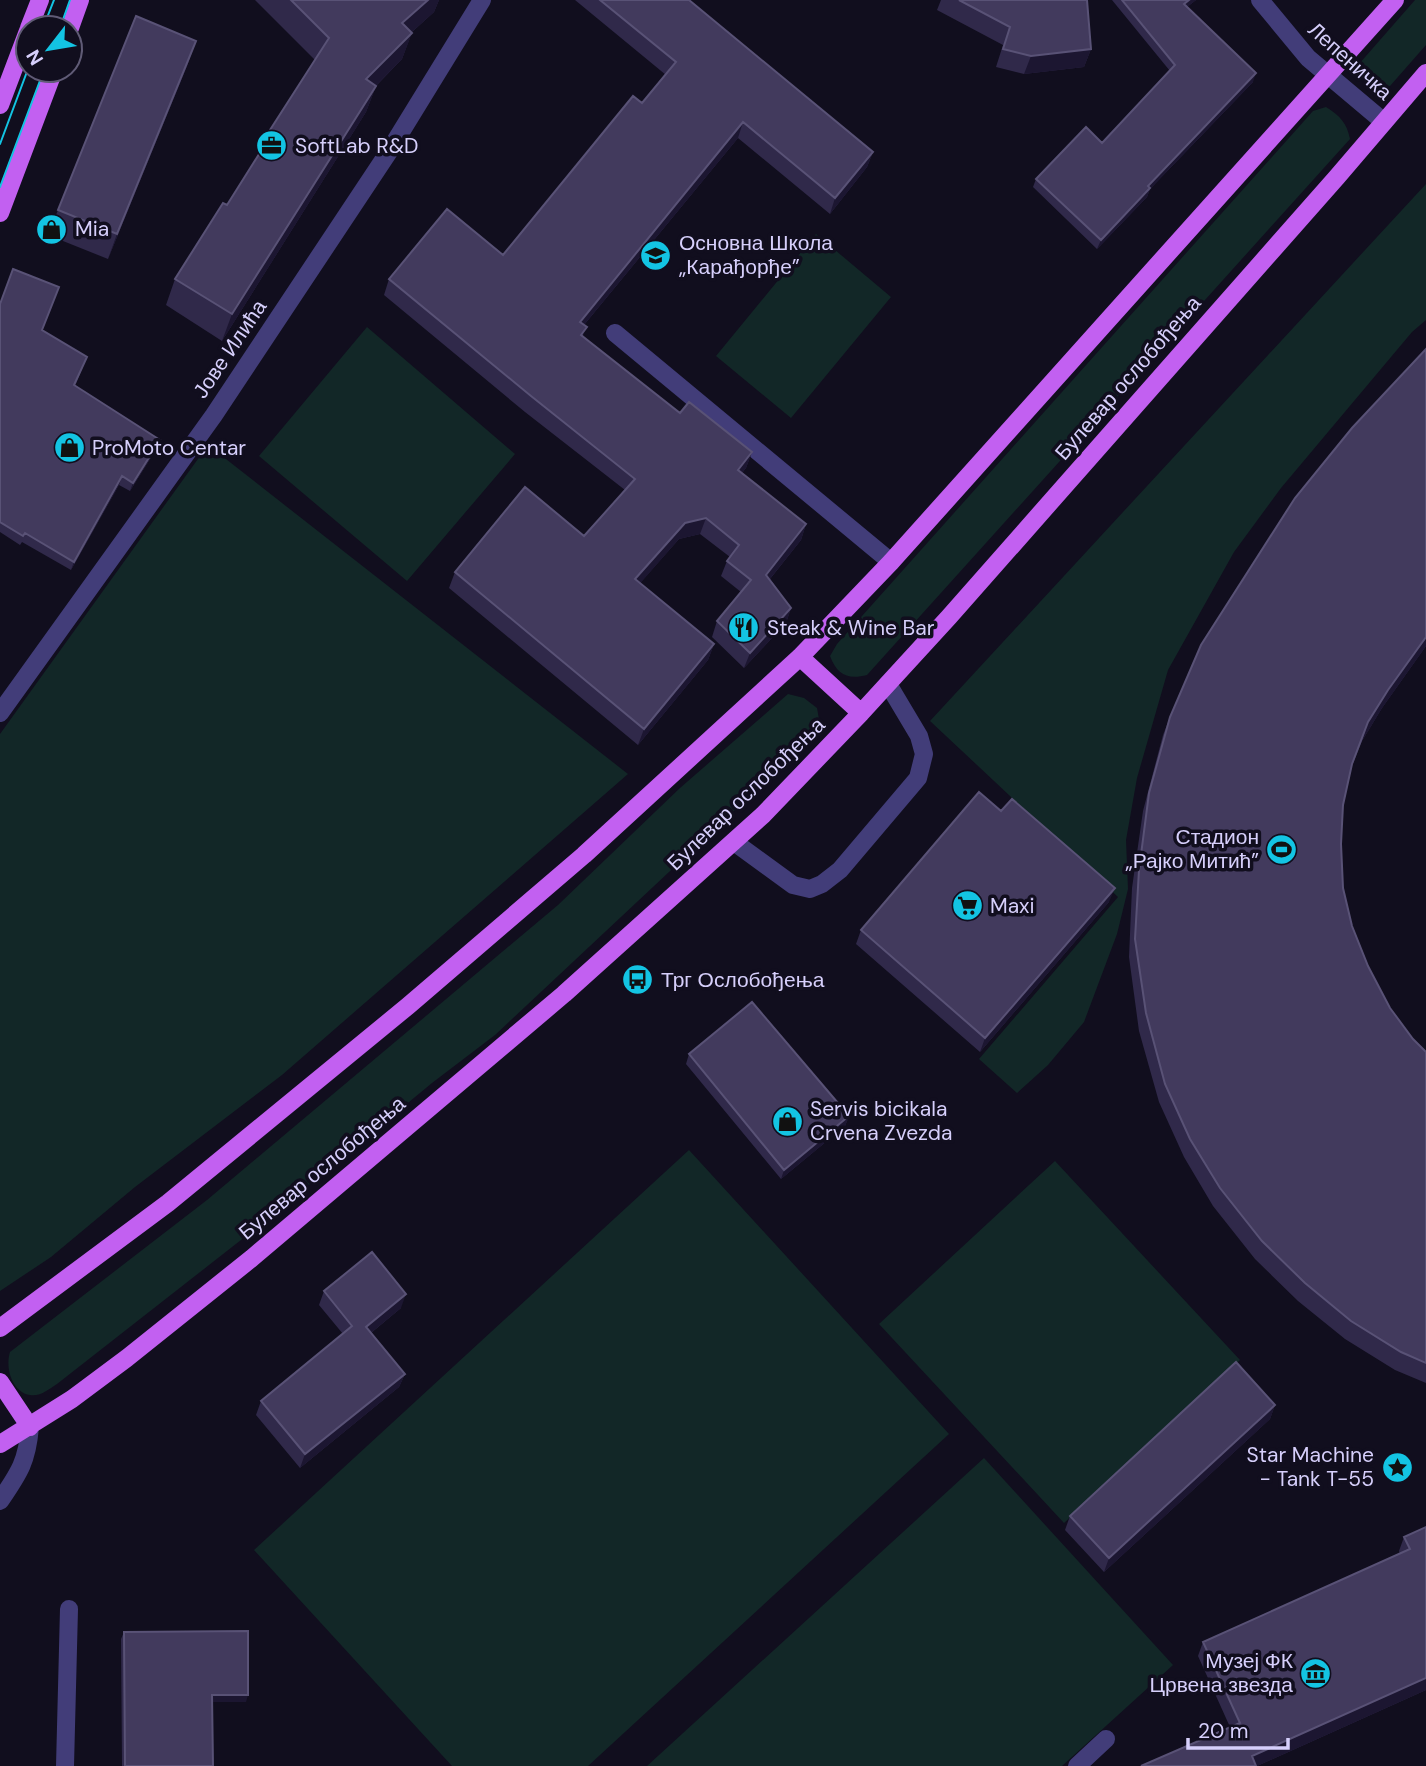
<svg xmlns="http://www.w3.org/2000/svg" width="1426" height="1766" font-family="'DM Sans',sans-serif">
<rect width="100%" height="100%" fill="#110e1e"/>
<path fill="#122727" d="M1415,0H1426V45L1390,86L1383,89L1370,88L1360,78L1359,64Z
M1326,107C1340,116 1347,123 1350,139L867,675C848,680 837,675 830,656L837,644L1313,111Z
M1426,184V320L1412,332L1281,488L1234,552L1168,670L1137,778L1126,840L1128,889L1117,934L1084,1022L1048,1065L1017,1093L979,1059L1118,897L930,721Z
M816,234L891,297L791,418L716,356Z
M367,327L515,454L407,581L259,456Z
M208,445L628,774L282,1075L135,1187L51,1257L0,1291V734Z
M788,694L804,698L817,708L820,725L810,740L495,1035L432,1083L264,1222L57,1384C49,1389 40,1397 30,1395C12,1392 5,1368 10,1352L207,1200L558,905L680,788Z
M689,1150L949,1434L588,1766H452L254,1550Z
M1055,1161L1240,1360L1064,1523L879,1324Z
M984,1458L1173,1665L1062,1766H647Z"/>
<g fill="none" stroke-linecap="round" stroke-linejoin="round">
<path stroke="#423d79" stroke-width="18" d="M1260,0L1308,58L1384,122
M615,333L891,562
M0,713L214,415L388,153L482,0
M734,842L793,885L810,889L822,884L840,870L918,778L924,754L919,736L888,684
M0,1501C19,1473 27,1462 30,1427
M65,1766L69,1609
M1077,1766L1106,1739"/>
<path stroke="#c260f1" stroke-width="18" d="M29,28L40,0
M70,28L80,0
M0,105L28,31
M0,213L54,70
M800,657L861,713
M0,1328L168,1203L408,1006L584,855L800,657L891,562L1395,0
M0,1382L30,1427
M0,1444L72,1399L127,1358L252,1258L564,994L763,815L861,713L949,617L1337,177L1426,73"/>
<path stroke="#13c4e3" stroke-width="2" d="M43,28L54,0
M60,28L70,0
M0,144L28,69
M0,187L44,70"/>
</g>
<path fill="#30294a" d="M255,0H439L434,12L412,32L402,59L376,86L366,112L222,341L166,305L175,279L227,205L266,144L270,130L315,60Z
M575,0H689L873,152L867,167L830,214L738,138L584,325L583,337L680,413L752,452L746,468L742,473L806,524L801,540L770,579L791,608L786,623L744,668L712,637L717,621L741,592L721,576L727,561L730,557L700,534L679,539L640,583L714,644L708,660L638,745L449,588L455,572L584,536L625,490L525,412L384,295L389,279L503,255L642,103L666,75Z
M941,0H1087L1091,49L1084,67L1024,74L996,67L1003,45L937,10Z
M1112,0H1196L1187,7L1253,82L1150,189L1147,197L1097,249L1033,187L1036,179L1102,143L1170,71Z
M196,41L187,66L108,259L48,235L58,210Z
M0,304L87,357L75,386L160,440L157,448L130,491L119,485L71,570L22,542L20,545L0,532Z
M1426,349V646L1382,708L1362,741L1352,766L1343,805L1341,844L1343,888L1352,926L1368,966L1390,1008L1413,1039L1426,1052V1383L1395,1370L1345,1339L1298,1301L1255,1259L1213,1206L1184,1157L1159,1102L1139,1031L1129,957L1132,888L1143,811L1163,735L1170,717Z
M1109,902L980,1052L856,944L861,930Z
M689,1054L849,1116L845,1126L781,1179L686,1064Z
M324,1291L401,1308L371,1333L405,1374L399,1387L300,1468L256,1415L261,1401L343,1334L319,1305Z
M1275,1405L1270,1419L1104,1572L1065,1530L1070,1516Z
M1426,1527V1690L1257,1766L1230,1727L1198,1656L1203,1642L1400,1554L1399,1551L1404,1537Z
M124,1632L246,1702H212L213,1766H122L121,1639Z"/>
<path fill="#1c1631" d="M428,0H439L434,12L393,49L402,23Z
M1189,0H1196L1181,12L1184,4Z
M412,33L402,59L356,106L366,79Z
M196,41L187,66L108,259L117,234Z
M1091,49L1084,67L1024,74L1031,56Z
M1256,73L1253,82L1150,189L1147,197L1097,249L1101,240L1148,186Z
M376,86L366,112L222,341L232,314Z
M743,122L738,138L574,337L580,322Z
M873,152L867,167L830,214L835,198Z
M160,440L157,448L130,491L133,483Z
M752,452L746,468L732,485L738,470Z
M122,476L119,485L71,570L74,562Z
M706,518L700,534L679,539L630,595L635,579L685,523Z
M806,524L801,540L761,590L766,575Z
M791,608L786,623L744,668L750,653Z
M1426,637V646L1382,708L1362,741L1368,722L1388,690Z
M714,644L708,660L638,745L644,729Z
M1115,888L1109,902L980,1052L985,1038Z
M849,1116L845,1126L781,1179L784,1170Z
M406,1294L401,1308L361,1341L366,1327Z
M405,1374L399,1387L300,1468L305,1454Z
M1275,1405L1270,1419L1104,1572L1109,1558Z
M1426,1678V1690L1257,1766H1248L1252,1756Z
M212,1695H248L246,1702H210Z"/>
<path fill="#423a5d" stroke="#595276" stroke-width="2" d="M291,0H428L402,23L412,33L366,79L376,86L232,314L175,279L223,203L227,205L273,132L270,130L329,38Z
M600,0H689L873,152L835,198L743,122L580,322L587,327L581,335L680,413L689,402L752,452L738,470L806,524L766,575L791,608L750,653L717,621L751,580L727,561L739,545L706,518L685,523L635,579L714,644L644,729L455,572L525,487L584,536L635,479L531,396L389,279L447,209L503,255L633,96L642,103L676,62Z
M959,0H1087L1091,49L1031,56L1003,49L1010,27Z
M1122,0H1189L1184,4L1256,73L1148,186L1150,188L1101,240L1036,179L1086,127L1102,143L1175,65Z
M136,16L196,41L117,234L58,210Z
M13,269L59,287L42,330L87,357L74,385L160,440L133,483L122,476L74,562L25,533L23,536L0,522V304Z
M1426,349V637L1388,690L1368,722L1352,764L1343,805L1341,844L1343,888L1352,926L1368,966L1390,1008L1413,1039L1426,1052V1363L1401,1352L1351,1321L1305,1283L1262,1241L1220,1188L1190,1139L1165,1084L1146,1013L1135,939L1139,870L1149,793L1170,717L1201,645L1295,498L1352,428Z
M979,792L1001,811L1012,799L1115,888L985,1038L861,930Z
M752,1002L849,1116L784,1170L689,1054Z
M372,1252L406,1294L366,1327L405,1374L305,1454L261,1401L352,1326L324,1291Z
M1236,1362L1275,1405L1109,1558L1070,1516Z
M1426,1527V1678L1252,1756L1256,1766H1141L1240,1723L1203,1642L1410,1549L1404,1537Z
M248,1631V1695H212L213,1766H125L124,1632Z"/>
<defs>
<symbol id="office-disc" viewBox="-11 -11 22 22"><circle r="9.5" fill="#13c4e3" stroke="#110e1e"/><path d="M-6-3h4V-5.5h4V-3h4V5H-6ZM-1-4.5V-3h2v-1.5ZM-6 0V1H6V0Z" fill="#111"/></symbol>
<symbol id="shop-disc" viewBox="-11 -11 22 22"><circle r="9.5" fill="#13c4e3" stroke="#110e1e"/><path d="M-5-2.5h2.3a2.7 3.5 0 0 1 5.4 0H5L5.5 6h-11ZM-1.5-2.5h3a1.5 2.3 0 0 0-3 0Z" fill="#111"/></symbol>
<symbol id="school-disc" viewBox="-11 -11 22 22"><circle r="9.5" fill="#13c4e3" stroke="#110e1e"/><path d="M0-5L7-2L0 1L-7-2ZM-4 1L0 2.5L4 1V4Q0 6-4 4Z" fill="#111"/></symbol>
<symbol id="restaurant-disc" viewBox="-11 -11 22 22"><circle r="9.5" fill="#13c4e3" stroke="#110e1e"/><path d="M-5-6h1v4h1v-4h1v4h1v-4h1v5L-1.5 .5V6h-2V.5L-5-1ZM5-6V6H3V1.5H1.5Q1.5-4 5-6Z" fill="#111"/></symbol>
<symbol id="stadium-disc" viewBox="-11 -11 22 22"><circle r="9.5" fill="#13c4e3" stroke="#110e1e"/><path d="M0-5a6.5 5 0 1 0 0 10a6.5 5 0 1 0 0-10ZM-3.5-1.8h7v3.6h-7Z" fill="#111"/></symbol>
<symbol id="supermarket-disc" viewBox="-11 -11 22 22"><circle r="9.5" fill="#13c4e3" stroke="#110e1e"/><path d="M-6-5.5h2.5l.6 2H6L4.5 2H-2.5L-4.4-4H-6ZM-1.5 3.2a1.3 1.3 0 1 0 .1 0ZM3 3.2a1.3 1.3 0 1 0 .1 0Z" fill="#111"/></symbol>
<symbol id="bus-disc" viewBox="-11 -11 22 22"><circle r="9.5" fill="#13c4e3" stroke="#110e1e"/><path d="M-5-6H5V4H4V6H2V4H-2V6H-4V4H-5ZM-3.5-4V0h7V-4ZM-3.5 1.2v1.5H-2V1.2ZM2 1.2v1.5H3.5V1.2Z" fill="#111"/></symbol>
<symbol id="sight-disc" viewBox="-11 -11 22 22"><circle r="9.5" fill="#13c4e3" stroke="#110e1e"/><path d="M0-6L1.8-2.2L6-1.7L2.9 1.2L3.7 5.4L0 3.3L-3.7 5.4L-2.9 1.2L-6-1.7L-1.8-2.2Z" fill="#111"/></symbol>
<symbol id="museum-disc" viewBox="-11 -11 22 22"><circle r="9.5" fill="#13c4e3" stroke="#110e1e"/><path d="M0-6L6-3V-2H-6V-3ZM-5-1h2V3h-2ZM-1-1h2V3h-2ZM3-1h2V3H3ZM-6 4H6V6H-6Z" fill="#111"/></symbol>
</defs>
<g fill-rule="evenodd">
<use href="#office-disc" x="254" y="128" width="35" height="35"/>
<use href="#shop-disc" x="34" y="212" width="35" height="35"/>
<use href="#school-disc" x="638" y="238" width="35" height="35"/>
<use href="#shop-disc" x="52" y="430" width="35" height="35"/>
<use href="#restaurant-disc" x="726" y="610" width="35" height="35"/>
<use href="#stadium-disc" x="1264" y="832" width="35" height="35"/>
<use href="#supermarket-disc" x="950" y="888" width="35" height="35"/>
<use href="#bus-disc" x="620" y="962" width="35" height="35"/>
<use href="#shop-disc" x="770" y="1104" width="35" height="35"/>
<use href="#sight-disc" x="1380" y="1450" width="35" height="35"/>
<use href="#museum-disc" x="1298" y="1656" width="35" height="35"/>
</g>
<g text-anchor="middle" stroke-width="7" stroke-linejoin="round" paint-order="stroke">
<g font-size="21" fill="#d6cffb" stroke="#110e1e">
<text transform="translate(1350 61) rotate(42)" y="7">Лепеничка</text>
<text transform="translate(230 349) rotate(-56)" y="7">Јове Илића</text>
<text transform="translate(1128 378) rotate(-49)" y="7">Булевар ослобођења</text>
<text transform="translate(746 794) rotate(-44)" y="7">Булевар ослобођења</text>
<text transform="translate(322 1168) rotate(-40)" y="7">Булевар ослобођења</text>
</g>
<g font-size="21" fill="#d6cffb" stroke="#110e1e" text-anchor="start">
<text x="295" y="153">SoftLab R&amp;D</text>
<text x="75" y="236">Mia</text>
<text x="679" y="250">Основна Школа<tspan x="679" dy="24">„Карађорђе”</tspan></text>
<text x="92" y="455">ProMoto Centar</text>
<text x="767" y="635">Steak &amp; Wine Bar</text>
<text x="1259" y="844" text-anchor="end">Стадион<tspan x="1259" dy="24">„Рајко Митић”</tspan></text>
<text x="990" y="913">Maxi</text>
<text x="661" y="987">Трг Ослобођења</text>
<text x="810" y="1116">Servis bicikala<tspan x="810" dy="24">Crvena Zvezda</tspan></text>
<text x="1374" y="1462" text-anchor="end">Star Machine<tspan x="1374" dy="24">- Tank T-55</tspan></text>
<text x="1293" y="1668" text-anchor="end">Музеј ФК<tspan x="1293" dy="24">Црвена звезда</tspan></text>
</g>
</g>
<g transform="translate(49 49) rotate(239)"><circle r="33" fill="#110e1e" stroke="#605b76" stroke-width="2"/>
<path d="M0-5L12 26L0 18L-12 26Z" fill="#13c4e3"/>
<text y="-10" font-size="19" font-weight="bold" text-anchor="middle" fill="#d6cffb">N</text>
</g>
<path d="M1188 1738v10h100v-10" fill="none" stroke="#d6cffb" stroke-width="3.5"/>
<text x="1198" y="1738" font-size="21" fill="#d6cffb" stroke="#110e1e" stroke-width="5" paint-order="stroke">20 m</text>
</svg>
